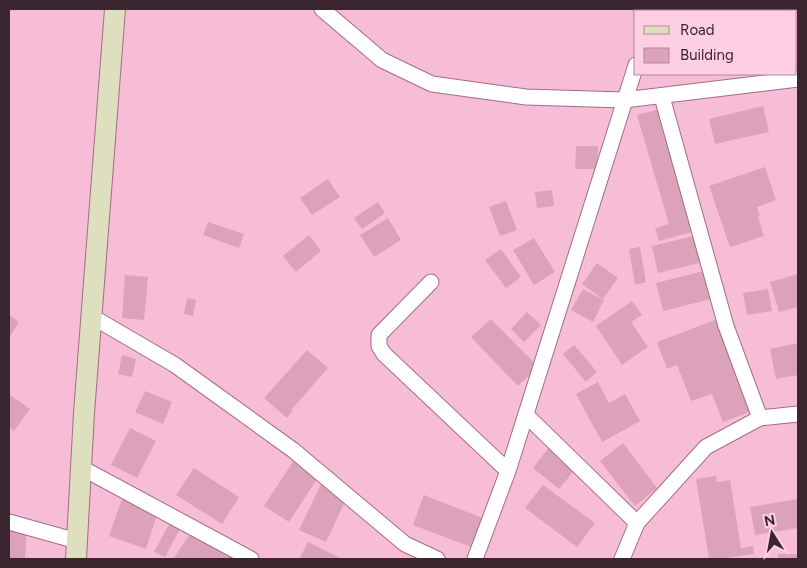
<svg xmlns="http://www.w3.org/2000/svg" width="807" height="568" font-family="Figtree,sans-serif">
<rect width="100%" height="100%" fill="#f8bdd6"/>
<path fill="#dba2ba" d="M763,106L769,132L715,144L709,119Z
M663,108L699,230L659,241L655,228L669,224L637,115Z
M576,146H598L597,169H575Z
M765,167L776,200L757,207L760,216L758,217L764,236L730,247L709,186Z
M328,179L340,197L312,215L300,198Z
M552,190L554,206L537,208L535,192Z
M506,201L517,230L500,236L489,207Z
M378,202L385,213L362,229L354,218Z
M388,218L401,240L374,257L360,235Z
M208,222L244,234L239,248L203,235Z
M706,233L712,260L658,273L652,246Z
M309,235L321,251L296,272L283,256Z
M534,238L555,272L534,285L513,250Z
M640,247L646,282L635,285L629,249Z
M501,249L521,277L506,288L485,260Z
M597,263L618,278L603,299L582,284Z
M716,268L723,296L663,311L656,283Z
M798,274V307L779,312L770,282Z
M125,275L148,277L144,320L122,318Z
M583,289L604,300L593,322L571,310Z
M768,289L772,311L747,315L743,293Z
M187,298L196,300L193,316L184,314Z
M632,301L642,315L631,322L648,347L622,365L596,326Z
M527,312L541,325L524,342L511,329Z
M9,315L19,322L9,338Z
M720,318L755,410L723,422L712,394L691,401L677,365L667,369L657,342Z
M491,319L538,367L518,386L471,337Z
M798,343V375L776,379L770,349Z
M574,345L597,372L586,382L563,354Z
M307,350L328,368L292,409L293,410L287,418L264,398Z
M122,355L136,359L132,377L118,374Z
M598,382L609,403L625,394L640,421L602,442L576,394Z
M145,391L172,402L163,424L135,412Z
M9,394L30,409L14,431L9,427Z
M130,428L156,441L137,478L111,465Z
M623,443L657,488L635,506L600,461Z
M551,445L578,466L559,489L533,468Z
M296,457L321,473L289,522L264,506Z
M194,468L239,497L222,524L176,495Z
M716,476L717,482L730,480L741,548L753,546L754,554L720,559H709L696,479Z
M324,478L350,491L326,542L299,530Z
M543,485L595,523L577,547L525,508Z
M424,495L493,522L482,551L413,525Z
M123,496L159,508L146,549L109,536Z
M798,499V528L755,535L750,507Z
M170,522L181,527L165,557L154,552Z
M9,523L27,524L25,559H9Z
M193,530L247,559H173Z
M308,542L342,559H299Z
M778,554H798V559H778Z"/>
<g fill="none" stroke-linecap="round" stroke-linejoin="round">
<defs>
<path id="minor" d="M322,9L382,60L432,84L526,97L624,100L798,79
M654,11V9
M662,97L726,326L760,418
M431,282L379,335V346L384,354L508,471
M91,316L175,365L293,450L405,544L437,559
M526,415L637,523
M82,468L251,559
M9,522L77,541
M475,559L508,471L636,65
M622,559L637,523L706,447L760,418L798,414"/>
<path id="secondary" d="M76,559L84,413L115,9"/>
</defs>
<use href="#minor" stroke="#a26d84" stroke-width="17"/>
<use href="#secondary" stroke="#a26d84" stroke-width="22"/>
<use href="#minor" stroke="#fff" stroke-width="15"/>
<use href="#secondary" stroke="#dddfbe" stroke-width="20"/>
</g>
<rect width="807" height="568" fill="none" stroke="#3b252f" stroke-width="20"/>
<rect x="634" y="10" width="162" height="65" fill="#fecee2" stroke="#b08a9a"/>
<rect x="644" y="26" width="25" height="8" fill="#dddfbe" stroke="#b08a9a"/>
<text x="680" y="35" font-size="15" fill="#3b252f">Road</text>
<rect x="644" y="48" width="25" height="15" fill="#dba2ba" stroke="#b08a9a"/>
<text x="680" y="60" font-size="15" fill="#3b252f">Building</text>
<g transform="translate(772 533) rotate(349)" stroke="#fecee2" stroke-width="4" paint-order="stroke">
<path d="M0-4L9 19L0 12L-9 19Z" fill="#3b252f"/>
<text y="-8" font-size="14" font-weight="bold" text-anchor="middle" fill="#3b252f">N</text>
</g>
</svg>
